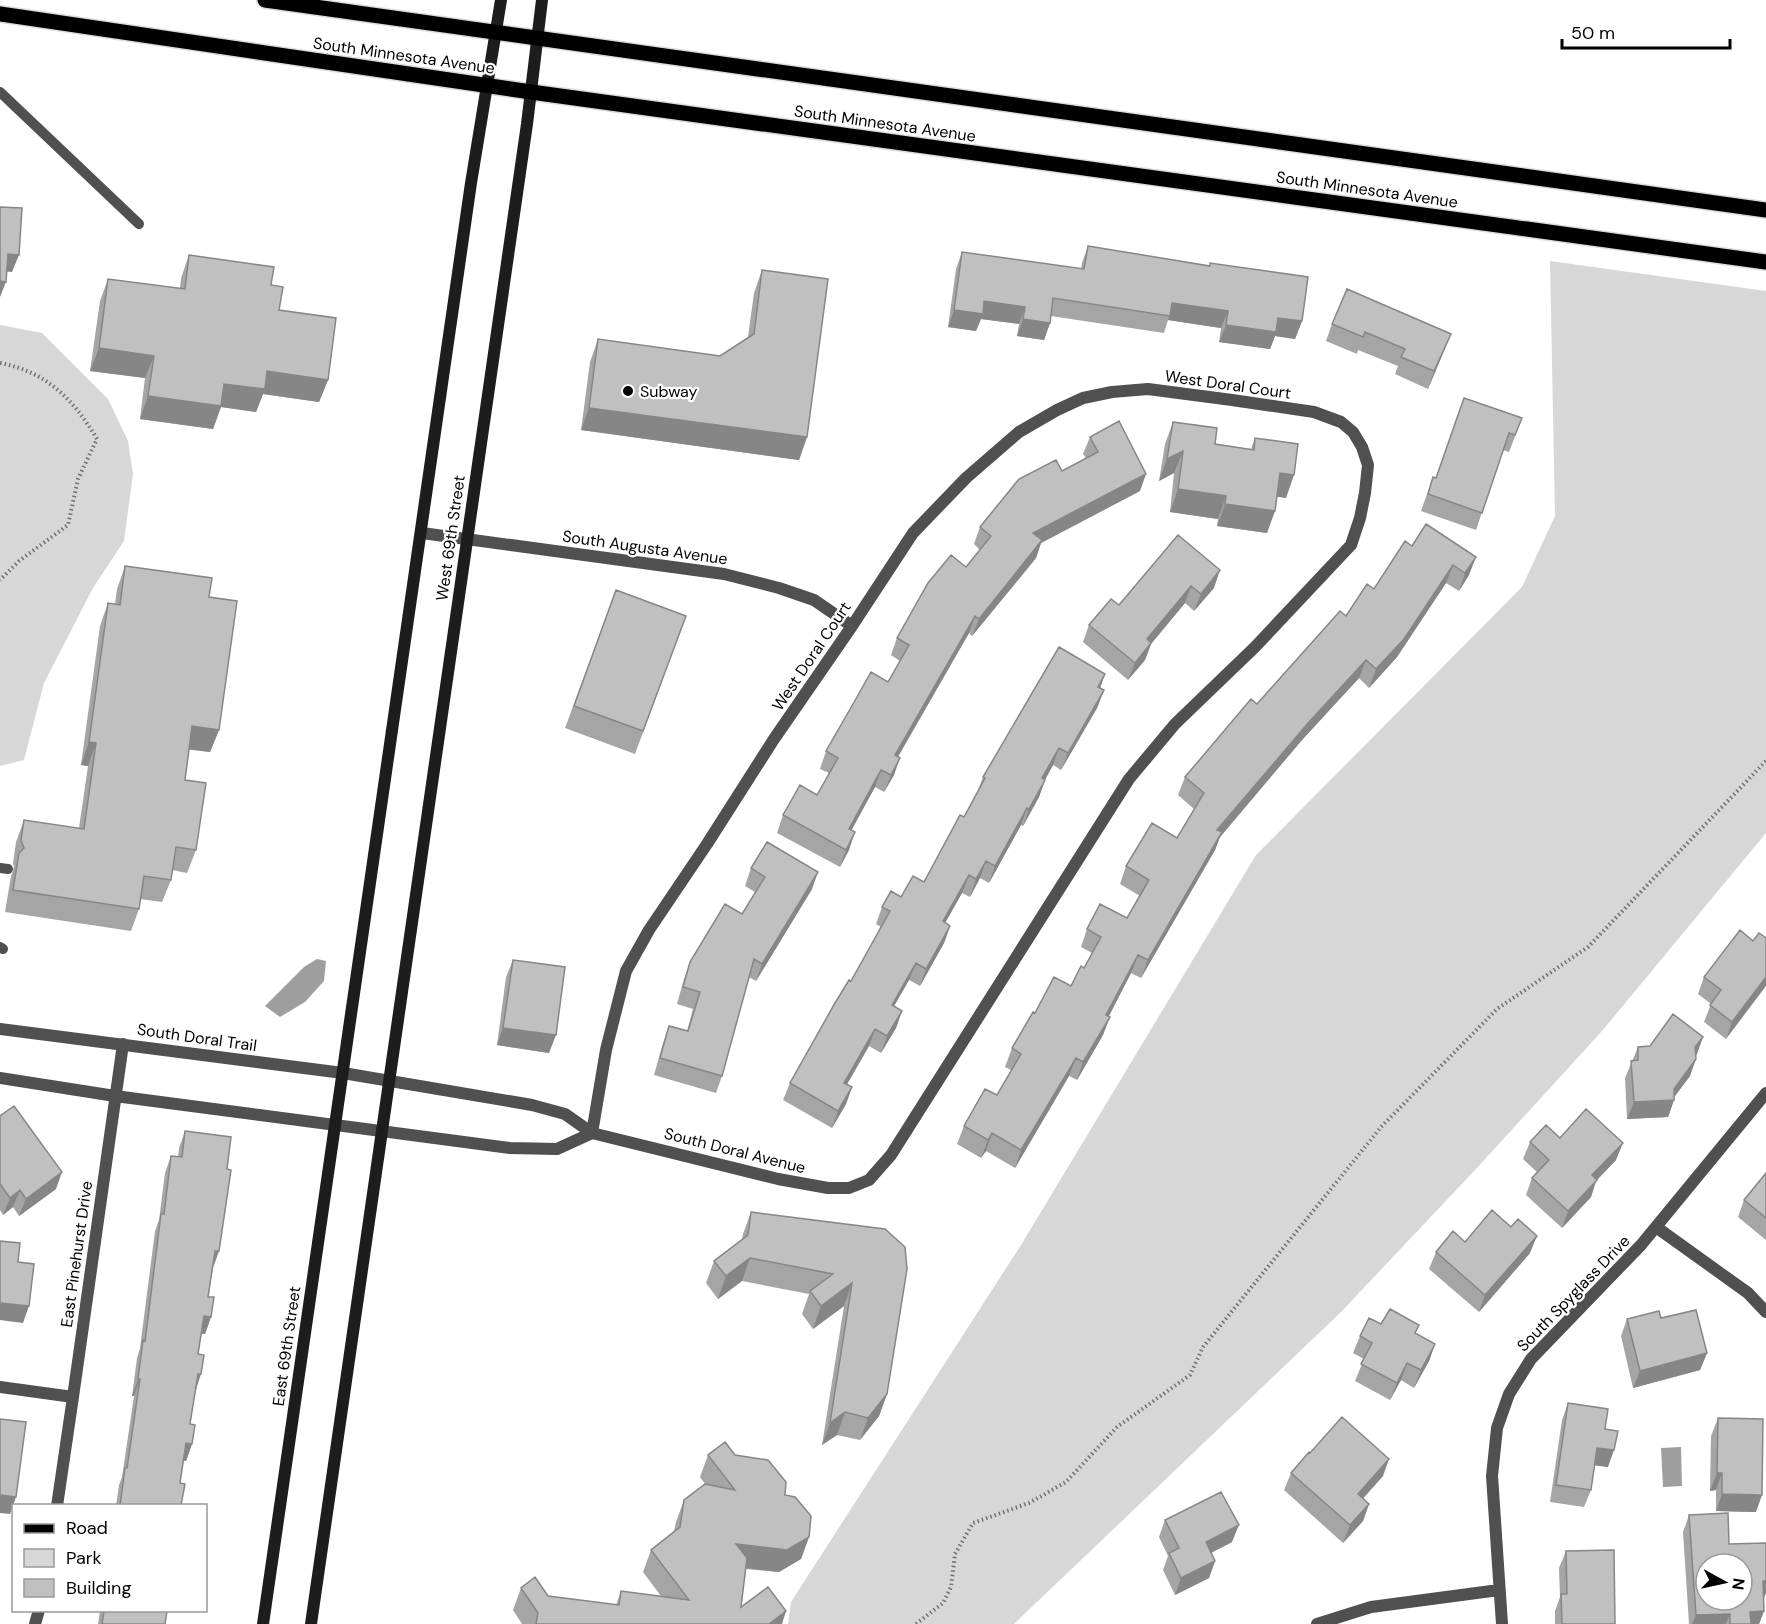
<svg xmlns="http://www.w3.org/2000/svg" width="1766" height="1624" font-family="'DM Sans',sans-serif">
<rect width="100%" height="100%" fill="#fff"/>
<path fill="#d7d7d7" d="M1550,261L1766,291V833L1602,1031L1476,1169L1340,1313L1014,1624H788L791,1602L1021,1245L1256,855L1522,587L1555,516Z
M0,325L42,333L108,399L128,441L133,474L124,541L93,588L44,683L24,760L0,766Z"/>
<path fill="#9e9e9e" d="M317,959L326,961L324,981L305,1002L280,1017L265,1006L304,967Z
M1681,1447L1682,1486L1663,1487L1661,1448Z"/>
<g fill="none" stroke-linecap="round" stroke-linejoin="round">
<defs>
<path id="primary" d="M265,0L1766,210
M0,14L531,92L1766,262"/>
</defs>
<use href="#primary" stroke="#dbdbdb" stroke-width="18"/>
<path stroke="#727272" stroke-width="4" stroke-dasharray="1.5 3" stroke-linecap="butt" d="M0,363C47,372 73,399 97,439L78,479L68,525L19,561L0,580
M916,1624L943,1603L951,1587L955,1554L973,1523L1029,1503L1066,1482L1117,1427L1190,1375L1203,1347L1382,1126L1497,1009L1588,947L1766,761"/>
<path stroke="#505050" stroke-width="10" d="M0,92L139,224
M0,868L8,869
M0,947L3,949"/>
<path stroke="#505050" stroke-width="12" d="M422,533L724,574L779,588L814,600L852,626
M0,1029L343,1073L532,1105L565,1114L592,1133L778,1179L828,1188H849L869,1180L891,1155L1129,779L1175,724L1255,647L1351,545L1360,518L1365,493L1368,465L1362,447L1353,432L1341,422L1314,412L1232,400L1148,389L1112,392L1083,398L1057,410L1019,432L966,478L913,533L852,626L774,739L707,844L649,930L626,971L606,1050L592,1133
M0,1078L115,1096L510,1148L557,1149L592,1133
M1656,1227L1748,1293L1766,1312
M0,1387L73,1397L123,1044
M57,1506L73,1397
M35,1624L39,1610
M1317,1624L1371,1607L1499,1590
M1502,1624L1492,1476L1497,1428L1509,1394L1531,1359L1641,1245L1766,1093"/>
<path stroke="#1d1d1d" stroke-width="12" d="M263,1624L471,183L501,0
M311,1624L527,124L542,0"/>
<use href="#primary" stroke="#000" stroke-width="15"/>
</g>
<path fill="#a5a5a5" d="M1088,246L1302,321L1295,339L1275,336L1270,349L1219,342L1221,328L1168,320L1164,333L1051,316L1050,323L1044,340L1017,336L1019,324L981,319L976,331L948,327L956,269L962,252L1081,269L1082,263Z
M189,255L271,285L279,310L328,380L319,402L263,394L256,412L221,407L213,429L140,419L145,378L90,371L100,301L108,279L180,288L181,278Z
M762,270L807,437L799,460L581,430L590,362L598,339L720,356L748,337L754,293Z
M1332,324L1451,334L1428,389L1395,374L1398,366L1358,350L1357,354L1326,341Z
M1522,418L1509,452L1503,450L1476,530L1421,511L1433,477L1436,478Z
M1173,422L1215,444L1251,449L1255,438L1286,498L1277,496L1267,533L1217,526L1218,519L1170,512L1174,473L1159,481L1165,444Z
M1090,437L1140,491L1041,543L1036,558L972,636L969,633L898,757L894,775L884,792L875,787L851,830L849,850L840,867L777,833L783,815L817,795L829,773L820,769L826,751L888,682L900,661L891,655L897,638L966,567L980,550L974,544L980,527L1062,471L1086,458L1083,454Z
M1426,524L1469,575L1459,591L1446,583L1397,657L1369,688L1359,678L1302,740L1220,837L1215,850L1141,978L1131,973L1109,1016L1103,1035L1077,1080L1069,1076L1015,1168L986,1151L981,1158L957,1144L964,1126L997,1095L1011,1070L1005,1067L1012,1048L1035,1013L1071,986L1084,968L1092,953L1081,947L1087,929L1127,918L1140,896L1120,884L1126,866L1177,838L1194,809L1178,795L1185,777L1257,704L1374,589L1412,546Z
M1178,535L1214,588L1194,611L1185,603L1151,644L1145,660L1128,680L1083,642L1089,625L1119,605Z
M125,566L209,597L219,730L210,752L189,749L185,780L196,850L187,873L172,870L171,880L162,902L140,899L139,909L131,931L5,912L11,876L14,867L13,863L16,842L24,820L79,828L88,766L81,765L100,626L108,603L115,604L117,589Z
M616,590L686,616L635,754L565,728Z
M1105,674L1100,688L1104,690L1097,708L1061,770L1053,765L1045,780L1039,797L1023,826L1021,825L989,883L980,878L970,897L962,893L945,923L950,926L944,943L920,986L909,980L894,1006L902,1011L896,1028L881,1053L869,1046L847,1084L852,1087L846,1104L832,1128L783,1100L790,1083L851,981L881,927L876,924L882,907L901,897L924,882L964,817L977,793L983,777Z
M751,868L812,889L756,981L749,977L722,1076L716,1093L654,1075L663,1043L669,1026L687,1031L693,1009L677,1004L684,979L690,962L742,914L755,892L745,886Z
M1766,938L1726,1039L1704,1022L1711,1004L1698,994L1704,977L1753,941Z
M513,960L549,1053L497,1045L506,977Z
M1703,1037L1696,1055L1690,1076L1674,1097V1100L1668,1117L1627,1119L1625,1078L1638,1047L1650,1046Z
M0,1116L56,1189L19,1216L13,1207L3,1215L0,1210Z
M185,1131L213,1268L208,1297L211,1317L205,1334H201L198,1354L196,1388L190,1424L192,1444L186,1461H183L180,1483L181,1505L116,1506L119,1485L122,1477L134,1396H132L137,1358L140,1348L155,1231L159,1220L165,1173L171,1156L178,1157L179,1148Z
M1560,1138L1616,1160L1596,1181L1591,1197L1562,1228L1526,1195L1532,1178L1537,1172L1523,1159L1530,1142Z
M1766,1173V1240L1738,1217L1744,1200Z
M751,1212L885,1229L887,1394L879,1416L860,1440L837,1435L822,1445L844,1306L813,1329L802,1314L809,1294L742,1281L718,1299L706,1283L714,1261L742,1240L743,1234Z
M1465,1242L1530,1253L1479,1312L1429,1269L1436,1252Z
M1661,1318L1707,1353L1700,1370L1633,1388L1621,1336L1627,1319Z
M1381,1324L1416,1334L1435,1344L1429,1361L1414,1388L1401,1380L1390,1400L1355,1381L1364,1359L1353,1353L1360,1336Z
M1568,1403L1605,1429L1608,1467L1595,1465L1591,1490L1584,1507L1550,1502L1562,1420Z
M1718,1418L1756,1512L1716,1511V1490L1710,1491L1711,1436Z
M1310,1453L1383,1476L1363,1498L1369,1504L1363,1521L1343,1543L1284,1490L1291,1473Z
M708,1455H735L785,1495L809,1537L801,1559L779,1572L746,1569L741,1607L782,1624H522L513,1610L521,1588L548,1596L616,1605L621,1591L661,1596L643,1572L651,1550L674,1531L676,1522L684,1500L705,1484L700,1477Z
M1689,1515L1729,1544L1764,1598V1611L1759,1624H1689L1683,1532Z
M1165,1520L1232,1542L1211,1553L1215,1561L1209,1578L1175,1595L1163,1570L1168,1556L1159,1537Z
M1566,1551L1615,1624H1555V1611L1560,1597L1559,1568Z
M100,1611H167L165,1624H98Z"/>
<path fill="#868686" d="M8,254L19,255L12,272L1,271Z
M0,281L6,282L0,297Z
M984,301L1025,307L1019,324L981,319L976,331L948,327L954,310Z
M1172,303L1228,311L1221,328L1168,320Z
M1278,318L1302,321L1295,339L1275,336L1270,349L1219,342L1226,325Z
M1023,319L1050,323L1044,340L1017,336Z
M1451,334L1444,351L1428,389L1434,371Z
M99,348L154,356L145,378L90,371Z
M267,371L328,380L319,402L263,394L256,412L221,407L213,429L140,419L148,396L224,384Z
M589,408L807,437L799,460L581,430Z
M1183,451L1174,473L1159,481L1167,459Z
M1280,473L1294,475L1286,498L1272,496Z
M1146,474L1140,491L1041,543L1036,558L972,636L979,619L1033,533Z
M1178,489L1226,496L1218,519L1170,512Z
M1225,504L1275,511L1267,533L1217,526Z
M1476,557L1469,575L1459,591L1465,573Z
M1453,565L1446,583L1397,657L1369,688L1376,669Z
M1220,570L1214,588L1194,611L1201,594Z
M1191,586L1185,603L1151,644L1145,660L1128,680L1135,663L1147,639Z
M975,616L969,633L889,772L895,755Z
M1366,660L1359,678L1302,740L1220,837L1215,850L1141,978L1148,960L1217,830L1309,722Z
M1105,674L1099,691L1098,687Z
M1104,690L1097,708L1061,770L1068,753Z
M192,726L219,730L210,752L184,749Z
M89,742L96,743L88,766L81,765Z
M1059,748L1053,765L1036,796L1042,778Z
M900,758L894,775L884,792L891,775Z
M881,770L875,787L843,846L849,829Z
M1045,780L1039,797L1023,826L1029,809Z
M1027,808L1021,825L989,883L995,866Z
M855,832L849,850L840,867L846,850Z
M986,861L980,878L970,897L976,879Z
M818,872L812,889L756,981L762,964Z
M969,875L962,893L936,939L943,921Z
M950,926L944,943L920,986L926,969Z
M1138,955L1131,973L1100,1033L1106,1015Z
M916,963L909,980L885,1022L892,1005Z
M1766,977V986L1726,1039L1732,1022Z
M902,1011L896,1028L881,1053L887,1036Z
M1110,1017L1103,1035L1077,1080L1083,1062Z
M503,1028L556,1035L549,1053L497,1045Z
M875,1029L869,1046L838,1100L844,1083Z
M1703,1037L1697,1054L1689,1064L1695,1047Z
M1076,1058L1069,1076L1015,1168L1021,1150Z
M1696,1059L1690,1076L1672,1100H1674L1668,1117L1627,1119L1634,1102L1674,1089Z
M852,1087L846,1104L832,1128L838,1111Z
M992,1133L986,1151L981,1158L988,1140Z
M1623,1143L1616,1160L1596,1181L1591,1197L1562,1228L1568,1211L1592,1175Z
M62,1172L56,1189L19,1216L26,1199Z
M20,1190L13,1207L3,1215L10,1198Z
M1537,1236L1530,1253L1479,1312L1485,1295Z
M215,1251H219L213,1268Z
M750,1258L742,1281L718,1299L726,1276Z
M852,1283L844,1306L813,1329L821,1306Z
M0,1303L29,1306L23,1323L0,1320Z
M204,1316L211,1317L205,1334L198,1333Z
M1435,1344L1429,1361L1414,1388L1421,1370Z
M1707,1353L1700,1370L1633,1388L1640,1371Z
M1407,1363L1401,1380L1390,1400L1397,1383Z
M198,1374H201L195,1392Z
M138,1379H140L134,1396H132Z
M887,1394L879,1416L860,1440L868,1418Z
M845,1412L837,1435L822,1445L830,1423Z
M186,1443L192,1444L186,1461L179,1460Z
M1597,1448L1614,1450L1608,1467L1591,1465Z
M1389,1459L1383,1476L1352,1511L1358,1494Z
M1717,1473H1722L1716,1490L1710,1491Z
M1722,1494L1762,1495L1756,1512L1716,1511Z
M0,1495L16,1497L10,1514L0,1513Z
M1369,1504L1363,1521L1343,1543L1350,1525Z
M1239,1525L1232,1542L1199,1559L1206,1542Z
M809,1537L801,1559L779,1572L728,1566L736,1544Z
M1215,1561L1209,1578L1175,1595L1181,1578Z
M1763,1581H1766V1593L1764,1598H1756Z
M786,1611L782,1624H769Z
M1764,1611L1759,1624H1746L1750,1612Z
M1730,1614L1726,1624H1692L1696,1615Z"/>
<path fill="#c0c0c0" stroke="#868686" stroke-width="1.5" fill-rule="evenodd" d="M0,207L22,208L19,255L8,254L6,282L0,281Z
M1088,246L1210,266V263L1308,277L1302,321L1278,318L1276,332L1226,325L1228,311L1172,303L1170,316L1053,298L1050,323L1023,319L1025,307L984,301L983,314L954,310L962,252L1084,269Z
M189,255L274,267L271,285L283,287L279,310L336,318L328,380L267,371L265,389L224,384L221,406L148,396L154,356L99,348L108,279L185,289Z
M762,270L828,279L807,437L589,408L598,339L720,356L754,334Z
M1347,289L1451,334L1434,371L1401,357L1405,349L1365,332L1363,337L1332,324Z
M1464,398L1522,418L1515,435L1509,433L1482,513L1428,494L1433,477L1436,478Z
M1119,421L1146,474L1033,533L1042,540L979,619L975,616L895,755L900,758L891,775L881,770L849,829L855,832L846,850L783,815L800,785L817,795L838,758L826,751L853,704L871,672L888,682L909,645L897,638L928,583L951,555L966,567L991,536L980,527L1019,479L1056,460L1062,471L1098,452L1090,437Z
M1173,422L1217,428L1215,444L1254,450L1255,438L1298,444L1294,475L1280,473L1275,511L1225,504L1226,496L1178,489L1183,451L1167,459Z
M1426,524L1476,557L1465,573L1453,565L1404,639L1376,669L1366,660L1309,722L1217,830L1222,832L1148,960L1138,955L1106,1015L1110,1017L1083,1062L1076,1058L1021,1150L992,1133L988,1140L964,1126L985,1089L997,1095L1021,1054L1012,1048L1033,1012L1035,1013L1054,977L1071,986L1081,966L1084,968L1101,937L1087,929L1100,904L1127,918L1149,880L1126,866L1152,823L1177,838L1204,793L1185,777L1251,699L1257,704L1340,611L1346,616L1367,584L1374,589L1405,541L1412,546Z
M1178,535L1220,570L1201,594L1191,586L1147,639L1151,643L1135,663L1089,625L1111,599L1119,605Z
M125,566L212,578L209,597L237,601L219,730L192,726L185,780L206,783L196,850L176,847L171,880L144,876L139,909L13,890L19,853L24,848L21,840L24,820L84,829L96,743L89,742L108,603L120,605Z
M616,590L686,616L643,731L574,706Z
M1059,647L1105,674L1098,687L1104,690L1068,753L1059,748L1042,778L1045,780L1029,809L1027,808L995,866L986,861L976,879L969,875L943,921L950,926L926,969L916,963L892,1005L902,1011L887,1036L875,1029L844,1083L852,1087L838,1111L790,1083L835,1003L849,980L851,981L890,911L882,907L891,891L901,897L913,876L924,882L960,815L964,817L985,778L983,777Z
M767,842L818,872L762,964L754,959L722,1076L660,1058L669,1026L688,1031L700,992L683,987L690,962L725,904L742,914L765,877L751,868Z
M1740,930L1753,941L1759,933L1766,938V977L1732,1022L1710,1005L1721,990L1704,977Z
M513,960L565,967L556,1035L503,1028Z
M1673,1014L1703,1037L1695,1047L1696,1059L1674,1089V1100L1634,1102L1631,1061L1638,1060V1047L1650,1046Z
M14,1106L62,1172L26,1199L20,1190L10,1198L0,1184V1116Z
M1586,1109L1623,1143L1592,1175L1597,1180L1568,1211L1532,1178L1549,1160L1530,1142L1546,1125L1560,1138Z
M185,1131L231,1137L227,1169L231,1170L219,1251H215L208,1297H214L211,1317L204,1316L198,1354L204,1355L201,1374H198L190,1424L195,1425L192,1444L186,1443L180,1483L185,1484L181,1505L120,1506L125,1468H127L140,1379H138L143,1340L145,1341L161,1214H164L171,1156L182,1157Z
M1766,1173V1218L1744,1200Z
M1492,1210L1511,1227L1518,1219L1537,1236L1485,1295L1436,1252L1453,1231L1465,1242Z
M751,1212L885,1229L905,1247L907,1269L887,1394L868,1418L845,1412L830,1423L852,1283L821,1306L810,1291L833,1274L750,1258L726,1276L714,1261L748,1235Z
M0,1241L20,1243L18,1262L34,1264L29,1306L0,1303Z
M1390,1309L1419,1325L1415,1333L1435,1344L1421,1370L1407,1363L1397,1383L1361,1364L1372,1343L1360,1336L1369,1318L1381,1324Z
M1696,1310L1707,1353L1640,1371L1627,1319L1659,1311L1661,1318Z
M1568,1403L1608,1409L1605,1429L1618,1431L1614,1450L1597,1448L1591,1490L1556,1485Z
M1342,1417L1389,1459L1358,1494L1369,1504L1350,1525L1291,1473L1309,1452L1310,1453Z
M1718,1418L1763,1419L1762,1495L1722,1494V1473H1717Z
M0,1419L26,1422L16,1497L0,1495Z
M725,1442L735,1455L768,1460L786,1482L785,1495L795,1497L811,1516L809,1537L787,1550L736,1544L747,1558L741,1607L768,1587L786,1611L769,1624H536L538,1613L521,1588L535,1577L548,1596L619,1605L621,1591L689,1600L651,1550L680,1527L684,1500L705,1484L735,1490L708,1455Z
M1221,1492L1239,1525L1206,1542L1215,1561L1181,1578L1169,1553L1179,1548L1165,1520Z
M1728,1513L1729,1544L1766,1543V1581H1763L1764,1611L1750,1612L1751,1624H1730V1614L1696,1615L1689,1515ZM1706,1564H1742V1600H1706Z
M1614,1550L1615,1624H1562L1561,1594H1567L1566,1551Z
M104,1611H167L165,1624H102Z"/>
<circle fill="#000" stroke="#fff" stroke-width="2" cx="628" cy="391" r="6"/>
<g text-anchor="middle" stroke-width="4.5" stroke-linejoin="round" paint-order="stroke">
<g font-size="16" fill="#000" stroke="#fff">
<text transform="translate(404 55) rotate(8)" y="6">South Minnesota Avenue</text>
<text transform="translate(885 123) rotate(8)" y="6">South Minnesota Avenue</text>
<text transform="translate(1367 189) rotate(8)" y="6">South Minnesota Avenue</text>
<text transform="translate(1228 384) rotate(8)" y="6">West Doral Court</text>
<text transform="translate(450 538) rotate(-82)" y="6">West 69th Street</text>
<text transform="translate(645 547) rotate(8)" y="6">South Augusta Avenue</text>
<text transform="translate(811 656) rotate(-56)" y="6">West Doral Court</text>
<text transform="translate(197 1037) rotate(8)" y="6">South Doral Trail</text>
<text transform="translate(735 1150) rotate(14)" y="6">South Doral Avenue</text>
<text transform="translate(76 1254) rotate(-82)" y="6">East Pinehurst Drive</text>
<text transform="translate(1573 1293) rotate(-46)" y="6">South Spyglass Drive</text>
<text transform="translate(286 1346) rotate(-82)" y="6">East 69th Street</text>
</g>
<g font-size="16" fill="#000" stroke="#fff" text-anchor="start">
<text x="640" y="397">Subway</text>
</g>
</g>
<rect x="12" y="1504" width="195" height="108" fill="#ffffff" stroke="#999999" stroke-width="1.5"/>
<rect x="24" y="1524" width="30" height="9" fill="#000000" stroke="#999999" stroke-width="1.5"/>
<text x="66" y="1534" font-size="18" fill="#000000">Road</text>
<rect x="24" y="1549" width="30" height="18" fill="#d7d7d7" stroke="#999999" stroke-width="1.5"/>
<text x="66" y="1564" font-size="18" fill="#000000">Park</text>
<rect x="24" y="1579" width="30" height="18" fill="#c0c0c0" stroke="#999999" stroke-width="1.5"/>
<text x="66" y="1594" font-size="18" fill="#000000">Building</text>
<g transform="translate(1724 1582) rotate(98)"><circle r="28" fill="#ffffff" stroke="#999999" stroke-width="1.5"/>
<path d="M0-4.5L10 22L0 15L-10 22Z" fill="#000000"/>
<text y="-9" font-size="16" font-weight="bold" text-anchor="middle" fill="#000000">N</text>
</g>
<path d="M1562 39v9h168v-9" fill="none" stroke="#000000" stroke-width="3"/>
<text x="1571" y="39" font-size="18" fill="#000000" stroke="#ffffff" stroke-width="4.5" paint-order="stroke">50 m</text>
</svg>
